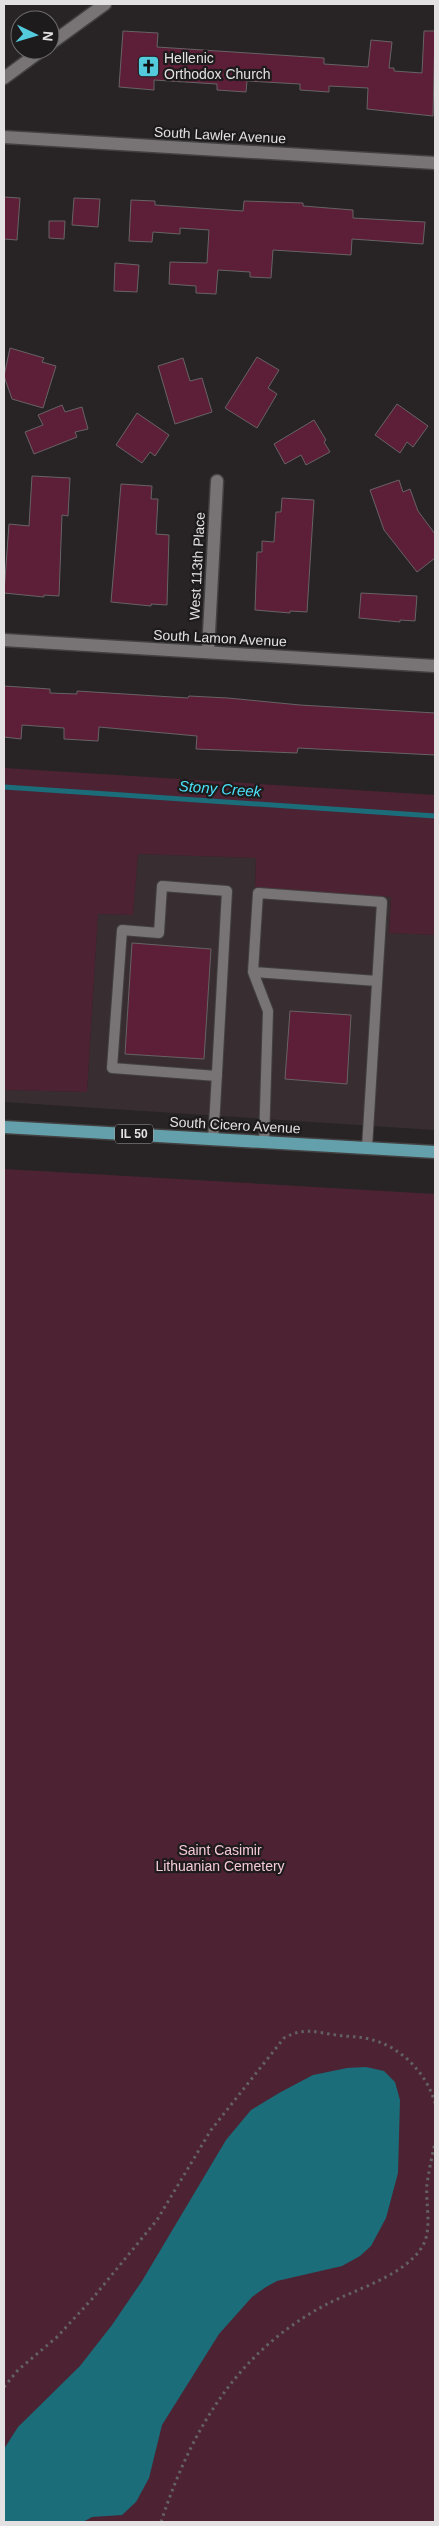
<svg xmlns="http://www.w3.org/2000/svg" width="439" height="2526" font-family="Helvetica,sans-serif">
<rect width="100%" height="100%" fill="#282425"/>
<path fill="#382e31" d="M138,854L256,858L255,889L391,897L389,933L435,935V1130L4,1102V1090L87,1092L98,914L133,915Z"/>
<path fill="#4d2333" d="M4,768L435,795V935L389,933L391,897L255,889L256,858L138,854L133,915L98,914L87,1092L4,1090Z
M4,1169L435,1194V2522H4Z"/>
<path fill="#1a6d79" d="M366,2067L384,2071L395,2082L400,2100L398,2173L386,2218L371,2246L360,2256L342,2266L277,2281L266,2287L252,2297L219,2334L162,2425L149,2478L136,2502L122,2515L92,2517L83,2522H4V2449L18,2427L80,2366L112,2325L142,2281L226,2140L251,2110L279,2093L313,2075L347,2068Z"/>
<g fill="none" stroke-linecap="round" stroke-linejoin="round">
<path stroke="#1a6d79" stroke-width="5" d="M4,787L435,816"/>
</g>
<path fill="#5d1e38" stroke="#676364" d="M123,31L158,33L157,47L324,58V64L368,67L371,40L392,42L389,68H394V71L422,73L424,31H435L433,116L367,109L368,88L329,86V92L300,90V84L247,81L246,92L217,90V84L154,80V90L119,87Z
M4,197L20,198L17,240L4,239Z
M74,198L100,199L98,227L72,225Z
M131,200L155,201V205L243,211L244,201L303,203V206L353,210V218L425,222L423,244L352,239L351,255L273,250L271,278L250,277V272L218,270L216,294L196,293V286L169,284L170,262L207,263L209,230L180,228V234L153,232L152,242L129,241Z
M49,221H65L64,239L49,238Z
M115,263L139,265L137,292L114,291Z
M10,348L44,358L42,362L56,366L43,408L12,399L4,376Z
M257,357L279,370L268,388L277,394L257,428L225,408Z
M183,358L190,381L202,378L212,412L175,424L158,366Z
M397,404L428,426L413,447L407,442L400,453L375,435Z
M62,405L65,412L82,407L88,429L75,432L77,437L34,454L25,432L43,425L38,415Z
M137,413L169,435L155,456L150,452L142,463L116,445Z
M314,420L326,440L324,442L330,452L306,465L301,455L285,464L274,444Z
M32,476L70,478L68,516L62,515L59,596L44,595V597L4,593L9,524L29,526Z
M399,480L403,492L410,489L418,511L435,534V558L417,572L384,530L370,490Z
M121,484L152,486L151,499H158L156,534L169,535L167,605L151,604V606L111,602Z
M282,498L314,500L307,612L290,611V613L255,610L257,552H262V541L274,542L276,512H281Z
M361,593L417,596L415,621L400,620V622L359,618Z
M4,686L50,689V693L77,694V691L188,698L189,696L228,698L300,705L435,713V755L298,748L297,753L196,749L197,736L99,727L98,741L64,739V728L22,725L21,739L4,737Z
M132,943L211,949L204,1059L125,1054Z
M290,1011L351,1015L347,1084L285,1079Z"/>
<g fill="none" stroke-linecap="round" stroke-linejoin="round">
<defs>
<path id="lane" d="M253,972L377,981
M213,1139L215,1109L227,891L162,886L159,933L122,930L112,1068L217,1076
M264,1142L268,1011L253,972L258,893L382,902L367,1148"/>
<path id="street" d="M50,44L105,4
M4,78L42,50
M4,137L435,163
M4,640L435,666
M208,652L217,481"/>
<path id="primary" d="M4,1127L435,1152"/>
</defs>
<use href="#lane" stroke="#434041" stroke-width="12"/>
<use href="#street" stroke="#434041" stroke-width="15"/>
<use href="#primary" stroke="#434041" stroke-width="15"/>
<path stroke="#646162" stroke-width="3" stroke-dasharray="2.5 4" stroke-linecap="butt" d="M4,2387L18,2370L57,2337L92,2299L157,2220L211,2130L284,2038C304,2027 314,2032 336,2035C348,2037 361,2036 373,2040C402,2048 427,2074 435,2103
M161,2522C192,2428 238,2350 329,2303C357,2289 405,2275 422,2247C433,2230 425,2203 427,2184C429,2170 432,2156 435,2143"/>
<use href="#lane" stroke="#787475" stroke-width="10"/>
<use href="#street" stroke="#787475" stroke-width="12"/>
<use href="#primary" stroke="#64a0ab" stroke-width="12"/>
</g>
<defs>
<symbol id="church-square" viewBox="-11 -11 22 22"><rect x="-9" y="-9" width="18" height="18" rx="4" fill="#54cadd" stroke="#1e1b1c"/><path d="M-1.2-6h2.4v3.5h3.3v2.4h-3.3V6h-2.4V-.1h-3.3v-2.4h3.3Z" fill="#111"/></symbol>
</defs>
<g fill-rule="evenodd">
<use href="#church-square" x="136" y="54" width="25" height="25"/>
</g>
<g text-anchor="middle" stroke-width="4.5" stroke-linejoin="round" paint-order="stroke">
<rect fill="#1e1b1c" stroke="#a9a6a7" stroke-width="1" x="115" y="1124.5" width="38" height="19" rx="4"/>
<g font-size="12" font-weight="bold" fill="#e4e1e2">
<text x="134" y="1138">IL 50</text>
</g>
<g font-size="14" fill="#e4e1e2" stroke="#1e1b1c" text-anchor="start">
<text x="164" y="63">Hellenic<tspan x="164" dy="16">Orthodox Church</tspan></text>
</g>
<g font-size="14" fill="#e4e1e2" stroke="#1e1b1c">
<text transform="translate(220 135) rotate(3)" y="5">South Lawler Avenue</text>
<text transform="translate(197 566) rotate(-87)" y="5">West 113th Place</text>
<text transform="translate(220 638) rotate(3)" y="5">South Lamon Avenue</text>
<text transform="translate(235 1125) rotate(3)" y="5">South Cicero Avenue</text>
</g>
<g font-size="14" fill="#f5cad8" stroke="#1e1b1c">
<text x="220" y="1855">Saint Casimir<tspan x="220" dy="16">Lithuanian Cemetery</tspan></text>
</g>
<g font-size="15" font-style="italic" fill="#4be1f8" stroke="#1e1b1c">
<text transform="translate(220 789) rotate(4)" y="5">Stony Creek</text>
</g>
</g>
<rect width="439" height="2526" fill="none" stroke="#e4e1e2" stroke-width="10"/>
<g transform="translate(35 35) rotate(95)"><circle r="24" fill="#1e1b1c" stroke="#6d6a6b"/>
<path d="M0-4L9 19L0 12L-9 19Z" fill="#54cadd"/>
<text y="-8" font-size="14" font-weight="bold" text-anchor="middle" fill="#e4e1e2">N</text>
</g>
</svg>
